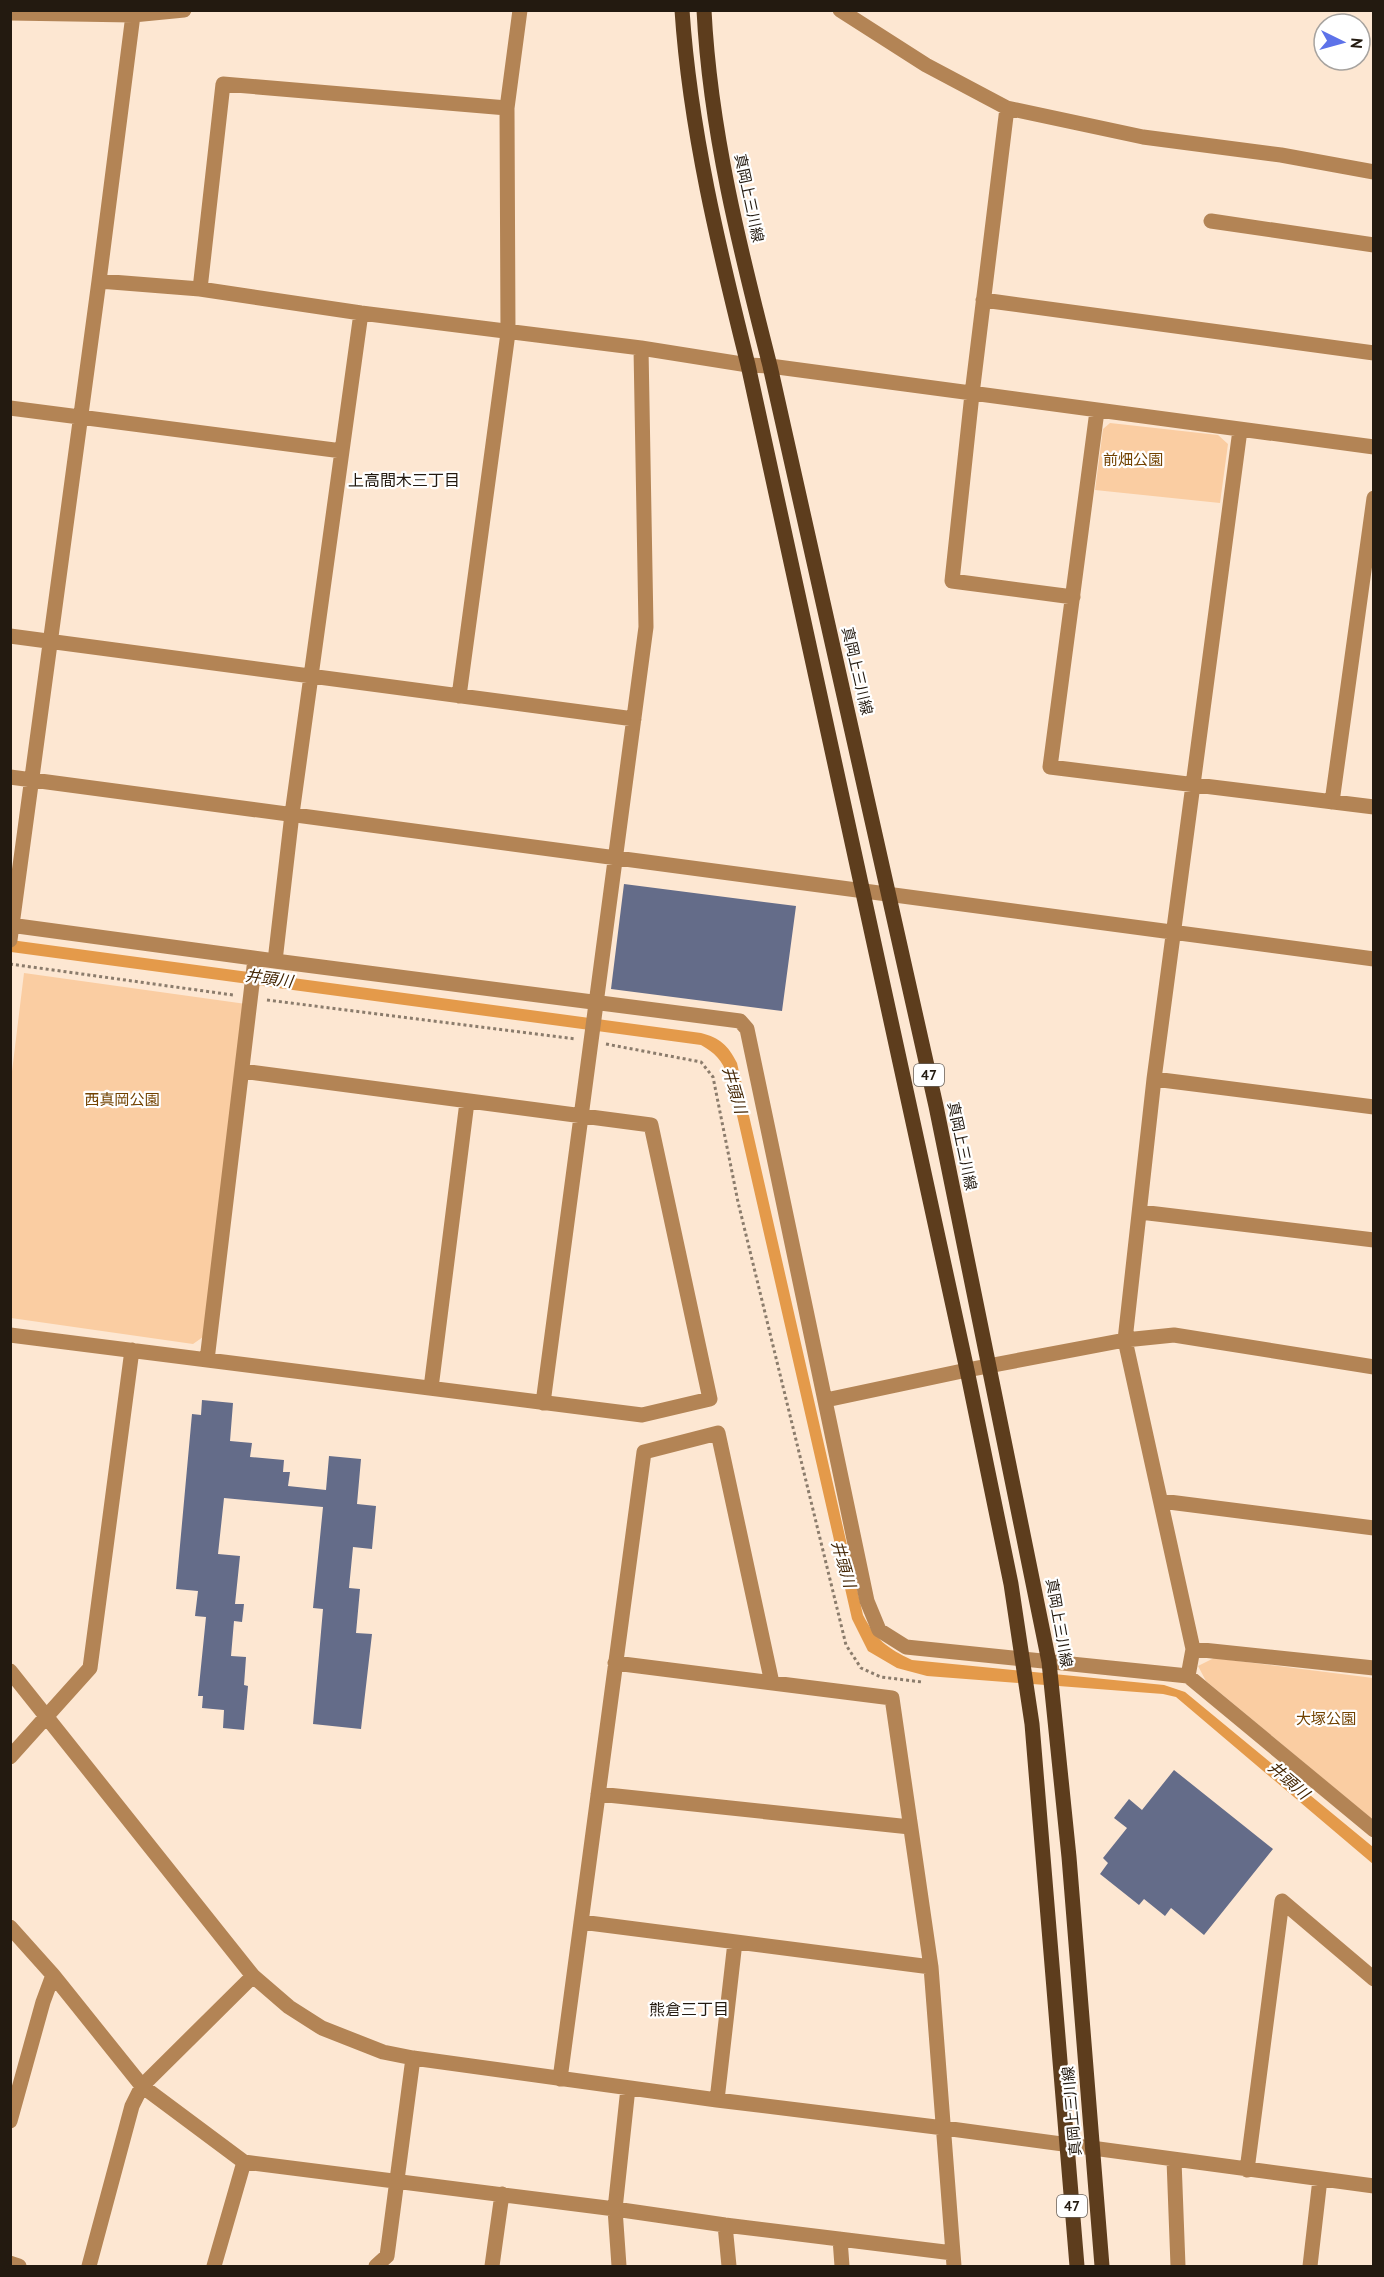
<svg xmlns="http://www.w3.org/2000/svg" width="1384" height="2277" font-family="'PT Sans','Noto Sans JP',sans-serif">
<rect width="100%" height="100%" fill="#fde7d2"/>
<path fill="#facda2" d="M1110,423L1218,435L1228,444L1220,503L1095,490L1103,429Z
M24,973L246,1004L203,1337L193,1344L11,1318L10,1088Z
M1214,1658L1373,1678V1820L1206,1681L1198,1666Z"/>
<path fill="#e49a4a" d="M11,940L701,1033C720,1038 728,1045 737,1063L863,1615C876,1640 887,1648 912,1660L1164,1685L1185,1692L1373,1847V1864L1176,1697L1163,1694L927,1676L897,1668L868,1651L852,1619L728,1076C722,1060 715,1053 701,1045L11,952Z"/>
<path fill="#646c89" d="M624,884L796,906L782,1011L611,989Z
M202,1400L233,1403L230,1441L252,1443L250,1457L284,1460L283,1472H290L288,1486L326,1490L329,1456L361,1459L357,1504L376,1506L372,1549L353,1547L349,1588L360,1589L356,1633L372,1634L361,1729L313,1724L323,1609L313,1608L323,1507L224,1498L218,1554L240,1556L235,1604H244L242,1622L234,1621L231,1656L246,1657L244,1685L248,1686L244,1730L223,1728L224,1710L202,1708L203,1696H198L206,1617L195,1616L198,1591L176,1589L192,1414L201,1415Z
M1174,1770L1273,1849L1204,1935L1171,1908L1165,1916L1144,1899L1139,1905L1100,1874L1108,1863L1103,1858L1127,1828L1114,1818L1129,1799L1142,1810Z"/>
<g fill="none" stroke-linecap="round" stroke-linejoin="round">
<path stroke="#8b7c6c" stroke-width="3" stroke-dasharray="3 3" stroke-linecap="butt" d="M10,964L233,995
M267,1000L576,1039
M606,1044L701,1062L713,1077L738,1202L846,1645L861,1668L881,1677L922,1682"/>
<path stroke="#b38455" stroke-width="15" d="M840,10L926,65L1007,108L1143,137L1281,155L1374,172
M10,13L133,15L184,10
M1007,108L972,394L952,581L1073,597
M1211,221L1374,245
M99,281L200,289L361,313L641,348L748,365L770,366L1374,447
M200,289L223,84L507,108
M983,300L1374,353
M10,408L342,451
M1097,411L1050,767L1374,807
M10,636L634,719
M459,696L508,333L507,108L520,10
M10,777L1374,959
M1332,802L1374,498
M10,925L275,961L740,1021L747,1029L867,1601L879,1630L906,1647L1188,1676L1374,1830
M10,940L99,281L133,15
M275,961L292,814L361,313
M1154,1079L1374,1107
M1140,1212L1374,1240
M10,1335L642,1415L710,1399L651,1125L242,1071
M207,1360L255,959
M431,1388L467,1102
M826,1400L967,1370L1125,1340L1174,1335L1374,1367
M543,1403L646,627L641,348
M1161,1501L1374,1528
M1193,1649L1374,1668
M615,1663L892,1698L931,1967L954,2266
M10,1671L253,1976L289,2007L322,2028L383,2052L413,2058L717,2100L944,2128L1374,2186
M1188,1676L1193,1649L1125,1340L1154,1079L1240,430
M10,1757L90,1668L132,1350
M598,1794L910,1827
M581,1922L931,1967
M10,1927L53,1975L142,2086L244,2162L615,2209L725,2225L953,2253
M560,2079L644,1452L718,1433L772,1683
M717,2100L735,1942
M10,2121L43,2002L53,1975
M1174,2160L1178,2266
M1247,2170L1282,1901L1374,1979
M725,2225L729,2266
M840,2239L842,2266
M10,2263L19,2266
M89,2266L132,2106L142,2086L253,1976
M214,2266L244,2162
M376,2266L387,2256L413,2058
M492,2266L502,2194
M619,2266L615,2209L628,2088
M1310,2266L1320,2179"/>
<path stroke="#5d3d1d" stroke-width="15" d="M682,10C690,130 719,249 748,365L967,1370L1011,1584L1032,1724L1077,2266
M704,10C710,131 740,249 770,366L936,1106L1049,1662L1069,1857L1102,2266"/>
</g>
<g text-anchor="middle" stroke-width="4.5" stroke-linejoin="round" paint-order="stroke">
<g fill="#fff" stroke="#655f58" stroke-width="1.5">
<rect x="914" y="1064" width="30" height="22" rx="4.5"/>
<rect x="1057" y="2195" width="30" height="22" rx="4.5"/>
</g>
<g font-size="14" font-weight="bold" fill="#231a10">
<text x="929" y="1080">47</text>
<text x="1072" y="2211">47</text>
</g>
<g font-size="15" fill="#231a10" stroke="#fff">
<text transform="translate(749 198) rotate(78)" y="5">真岡上三川線</text>
<text transform="translate(857 671) rotate(77)" y="5">真岡上三川線</text>
<text transform="translate(962 1146) rotate(78)" y="5">真岡上三川線</text>
<text transform="translate(1059 1623) rotate(80)" y="5">真岡上三川線</text>
<text transform="translate(1072 2111) rotate(-95)" y="5">真岡上三川線</text>
</g>
<g font-size="15" fill="#724200" stroke="#fff">
<text x="1133" y="465">前畑公園</text>
<text x="122" y="1105">西真岡公園</text>
<text x="1326" y="1724">大塚公園</text>
</g>
<g font-size="16" fill="#231a10" stroke="#fff">
<text x="404" y="486">上高間木三丁目</text>
<text x="689" y="2015">熊倉三丁目</text>
</g>
<g font-size="16" font-style="italic" fill="#432503" stroke="#fff">
<text transform="translate(269 978) rotate(8)" y="6">井頭川</text>
<text transform="translate(735 1090) rotate(74)" y="6">井頭川</text>
<text transform="translate(844 1564) rotate(74)" y="6">井頭川</text>
<text transform="translate(1289 1780) rotate(41)" y="6">井頭川</text>
</g>
</g>
<rect width="1384" height="2277" fill="none" stroke="#231a10" stroke-width="24"/>
<g transform="translate(1342 42) rotate(95)"><circle r="28" fill="#ffffff" stroke="#a7a39f" stroke-width="1.5"/>
<path d="M0-4.5L10 22L0 15L-10 22Z" fill="#5d72e9"/>
<text y="-9" font-size="16" font-weight="bold" text-anchor="middle" fill="#231a10">N</text>
</g>
</svg>
